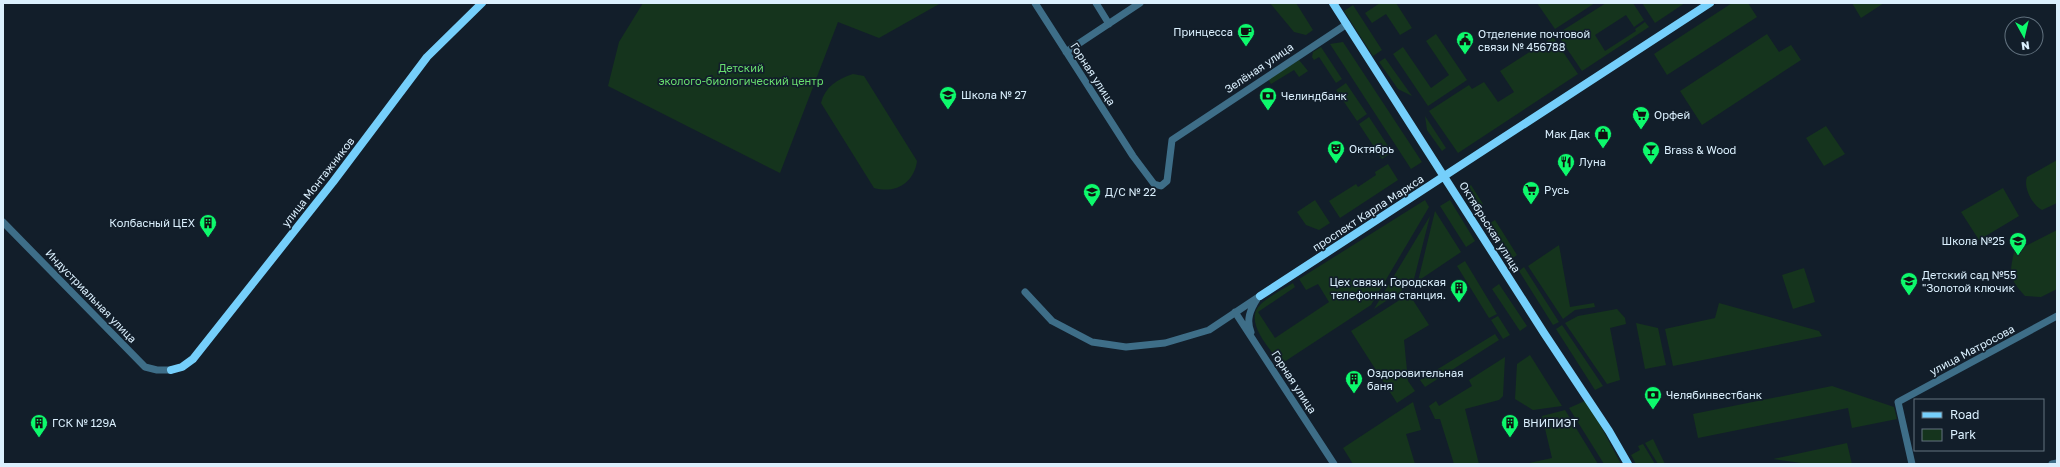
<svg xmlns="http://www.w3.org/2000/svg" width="2060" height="467" font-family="'Golos Text',sans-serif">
<rect width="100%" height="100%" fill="#121e2a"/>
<path fill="#15341d" d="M643,3H941L879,38L838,22L780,173L608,86L619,42Z
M1270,3H1296L1313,30L1306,35L1294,32Z
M1380,3H1396L1412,28L1400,35L1386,14L1372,23L1365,13Z
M1537,3H1595L1555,29Z
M1606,3H1633L1644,20L1634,27L1626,15L1595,35L1605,51L1636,31L1635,29L1645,22L1649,27L1582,71L1557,34Z
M1642,3H1685L1655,23Z
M1732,3H1748L1757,17L1667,75L1654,54Z
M1852,3H1884L1861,18Z
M1353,5L1382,50L1373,56L1344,11Z
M1436,34L1467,80L1428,106L1393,54L1403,47L1431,88L1449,75L1426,41Z
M1767,34L1779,52L1791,45L1801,60L1702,125L1680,91Z
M1553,37L1578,74L1458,153L1429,111L1469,85L1472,89L1484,82L1498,102L1514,92L1500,71Z
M1343,42L1422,162L1411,169L1330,44Z
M1321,47L1342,79L1336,83L1319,57L1314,60L1312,57L1313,52Z
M1385,58L1412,96L1398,89L1379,62Z
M1299,60L1308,71L1299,77L1294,70L1271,84L1268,79Z
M853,74L864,76L917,161C914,183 896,194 874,188L821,103C825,87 837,79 853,74Z
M1346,83L1367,114L1357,121L1336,90Z
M1425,116L1446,148L1442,151L1427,130Z
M1369,117L1392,152L1382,159L1359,124Z
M1826,126L1845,154L1824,166L1806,138Z
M2057,160V203L2042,210C2032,205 2023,187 2027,177Z
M1388,164L1398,180L1340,218L1329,201L1356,184L1358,187L1376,175L1375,172Z
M1471,185L1483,204L1477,208L1465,190Z
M2003,188L2019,216L1979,240L1961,212Z
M1315,200L1330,223L1319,230L1306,225L1297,212Z
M1425,200L1429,207L1371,305L1281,364C1271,350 1243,321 1260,305C1269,296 1282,290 1293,283L1295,287L1258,312L1275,338L1329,302L1318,284L1306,290L1299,279Z
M1450,200L1475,241L1466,247L1440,206Z
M1435,211L1461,252L1418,281Z
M1430,216L1413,283L1374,309Z
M1495,220L1517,255L1510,260L1488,224Z
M2057,230V289L2041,297L2025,296C2009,278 2009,275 2014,252Z
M1559,245L1570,307L1594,303L1595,307L1575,310L1563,319L1528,266Z
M1465,261L1497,314L1489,318L1457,266Z
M1524,267L1559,322L1553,325L1519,271Z
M1804,268L1815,302L1793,309L1782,275Z
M1499,284L1527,326L1520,331L1492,289Z
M1409,294L1429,325L1404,340L1408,381L1415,391L1397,403L1351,331Z
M1719,303L1819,331L1822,336L1673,366L1665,329L1715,318Z
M1617,309L1625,318L1626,324L1610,328L1620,380L1607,384L1565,323L1578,316Z
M1498,316L1510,335L1503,339L1491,320Z
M1636,323L1658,328L1666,365L1645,369Z
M1562,325L1603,386L1595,390L1556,329Z
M1495,334L1499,340L1425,387L1420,380Z
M1530,355L1562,406L1533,410L1515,399L1517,364Z
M1505,357L1503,396L1499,400L1465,409L1479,464H1454L1440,419H1435L1429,406L1436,401L1439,406L1472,386L1469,380Z
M1832,386L1894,407L1897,419L1852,428L1848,408L1698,438L1693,414Z
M1587,400L1621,464H1604L1569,408Z
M1413,402L1421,430L1406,434L1415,464H1353L1343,448Z
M1565,410L1598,464H1525L1552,458L1542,416Z
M1653,439L1665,464H1658L1645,443Z
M1847,443L1852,464H1808L1773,459Z
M1643,444L1655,464H1636L1631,455L1640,450L1638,446Z"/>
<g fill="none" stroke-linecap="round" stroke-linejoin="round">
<path stroke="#3e6e88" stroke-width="7" d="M1035,3L1133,156L1154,184L1161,186L1167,181L1172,140L1347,24
M1096,3L1109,24
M1066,52L1140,3
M3,222L145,367L157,370H171
M1025,292L1052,321L1092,342L1126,347L1165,343L1209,330L1260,296
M1235,312L1334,464
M1251,332C1246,320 1250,310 1257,299
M1912,464L1898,402L2057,316
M2052,464L2057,463"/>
<path stroke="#75cffb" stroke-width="8" d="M1333,3L1544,333L1609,431L1628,464
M1260,296L1710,3
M171,370L182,367L193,359L333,182L427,57L482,3"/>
</g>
<defs>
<symbol id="cafe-pin" viewBox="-11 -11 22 30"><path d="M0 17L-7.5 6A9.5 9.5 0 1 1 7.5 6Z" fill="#0df96c" stroke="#121e2a"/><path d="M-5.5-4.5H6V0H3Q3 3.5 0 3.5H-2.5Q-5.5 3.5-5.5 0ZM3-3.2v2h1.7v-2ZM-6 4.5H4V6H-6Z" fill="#111"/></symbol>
<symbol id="civic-pin" viewBox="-11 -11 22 30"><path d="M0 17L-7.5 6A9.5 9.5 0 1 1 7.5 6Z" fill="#0df96c" stroke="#121e2a"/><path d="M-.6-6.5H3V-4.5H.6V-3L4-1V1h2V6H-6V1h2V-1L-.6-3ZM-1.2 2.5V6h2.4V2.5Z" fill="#111"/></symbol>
<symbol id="school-pin" viewBox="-11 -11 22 30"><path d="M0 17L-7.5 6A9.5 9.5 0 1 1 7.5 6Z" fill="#0df96c" stroke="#121e2a"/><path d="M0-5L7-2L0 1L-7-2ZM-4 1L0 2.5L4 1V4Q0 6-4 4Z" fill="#111"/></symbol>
<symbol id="bank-pin" viewBox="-11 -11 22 30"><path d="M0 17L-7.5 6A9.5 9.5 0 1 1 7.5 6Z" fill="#0df96c" stroke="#121e2a"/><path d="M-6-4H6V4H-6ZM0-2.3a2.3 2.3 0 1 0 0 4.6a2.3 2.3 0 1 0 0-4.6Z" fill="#111"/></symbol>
<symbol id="supermarket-pin" viewBox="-11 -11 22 30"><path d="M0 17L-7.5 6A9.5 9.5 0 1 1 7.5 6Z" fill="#0df96c" stroke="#121e2a"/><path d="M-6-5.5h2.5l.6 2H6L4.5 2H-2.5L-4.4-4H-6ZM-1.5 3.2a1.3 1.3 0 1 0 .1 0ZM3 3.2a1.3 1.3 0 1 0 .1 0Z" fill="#111"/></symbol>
<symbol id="shop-pin" viewBox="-11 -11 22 30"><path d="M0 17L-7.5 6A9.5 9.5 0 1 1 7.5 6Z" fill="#0df96c" stroke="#121e2a"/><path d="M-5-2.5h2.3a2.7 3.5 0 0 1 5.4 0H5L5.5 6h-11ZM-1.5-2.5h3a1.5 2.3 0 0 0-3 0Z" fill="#111"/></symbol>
<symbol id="theatre-pin" viewBox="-11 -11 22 30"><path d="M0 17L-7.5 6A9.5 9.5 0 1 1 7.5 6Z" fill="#0df96c" stroke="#121e2a"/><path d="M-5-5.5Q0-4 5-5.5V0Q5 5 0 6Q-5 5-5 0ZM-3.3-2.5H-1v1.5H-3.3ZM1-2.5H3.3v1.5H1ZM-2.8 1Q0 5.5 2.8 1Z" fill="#111"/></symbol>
<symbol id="bar-pin" viewBox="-11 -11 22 30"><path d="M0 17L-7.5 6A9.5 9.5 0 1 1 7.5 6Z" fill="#0df96c" stroke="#121e2a"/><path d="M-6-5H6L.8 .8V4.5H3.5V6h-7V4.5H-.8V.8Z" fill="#111"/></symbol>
<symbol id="restaurant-pin" viewBox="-11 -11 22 30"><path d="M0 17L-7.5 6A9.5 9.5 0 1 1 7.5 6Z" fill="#0df96c" stroke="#121e2a"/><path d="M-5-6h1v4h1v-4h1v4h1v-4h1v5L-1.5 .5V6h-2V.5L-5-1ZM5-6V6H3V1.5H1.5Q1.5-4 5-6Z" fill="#111"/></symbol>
<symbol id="building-pin" viewBox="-11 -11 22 30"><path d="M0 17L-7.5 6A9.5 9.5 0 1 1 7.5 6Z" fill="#0df96c" stroke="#121e2a"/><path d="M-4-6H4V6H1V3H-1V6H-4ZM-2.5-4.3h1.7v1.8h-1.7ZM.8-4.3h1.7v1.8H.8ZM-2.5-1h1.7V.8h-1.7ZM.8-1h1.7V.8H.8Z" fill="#111"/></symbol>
</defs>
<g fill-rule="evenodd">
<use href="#cafe-pin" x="1236" y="22" width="20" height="27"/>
<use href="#civic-pin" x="1455" y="30" width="20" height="27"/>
<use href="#school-pin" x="938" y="85" width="20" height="27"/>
<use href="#bank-pin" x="1258" y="86" width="20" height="27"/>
<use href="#supermarket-pin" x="1631" y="105" width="20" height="27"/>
<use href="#shop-pin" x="1593" y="124" width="20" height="27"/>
<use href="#theatre-pin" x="1326" y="139" width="20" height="27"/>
<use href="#bar-pin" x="1641" y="140" width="20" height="27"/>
<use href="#restaurant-pin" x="1556" y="152" width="20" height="27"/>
<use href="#supermarket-pin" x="1521" y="180" width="20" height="27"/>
<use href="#school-pin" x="1082" y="182" width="20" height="27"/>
<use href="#building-pin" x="198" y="213" width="20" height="27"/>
<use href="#school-pin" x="2008" y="231" width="20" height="27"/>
<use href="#school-pin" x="1899" y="271" width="20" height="27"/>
<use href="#building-pin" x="1449" y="278" width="20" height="27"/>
<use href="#building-pin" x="1344" y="369" width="20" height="27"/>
<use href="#bank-pin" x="1643" y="385" width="20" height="27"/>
<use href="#building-pin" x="29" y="413" width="20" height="27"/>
<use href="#building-pin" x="1500" y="413" width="20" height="27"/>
</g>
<g text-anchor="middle" stroke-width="3.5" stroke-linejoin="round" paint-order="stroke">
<g font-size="11" fill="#dbf0fe" stroke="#121e2a" text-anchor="start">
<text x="1233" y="36" text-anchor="end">Принцесса</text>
<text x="1478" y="38">Отделение почтовой<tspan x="1478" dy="13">связи № 456788</tspan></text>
<text x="961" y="99">Школа № 27</text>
<text x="1281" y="100">Челиндбанк</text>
<text x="1654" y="119">Орфей</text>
<text x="1590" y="138" text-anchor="end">Мак Дак</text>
<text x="1349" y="153">Октябрь</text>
<text x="1664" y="154">Brass &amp; Wood</text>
<text x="1579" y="166">Луна</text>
<text x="1544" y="194">Русь</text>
<text x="1105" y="196">Д/С № 22</text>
<text x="195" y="227" text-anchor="end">Колбасный ЦЕХ</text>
<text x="2005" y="245" text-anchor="end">Школа №25</text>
<text x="1922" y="279">Детский сад №55<tspan x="1922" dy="13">"Золотой ключик</tspan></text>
<text x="1446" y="286" text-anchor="end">Цех связи. Городская<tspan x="1446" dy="13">телефонная станция.</tspan></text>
<text x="1367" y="377">Оздоровительная<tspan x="1367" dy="13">баня</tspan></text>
<text x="1666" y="399">Челябинвестбанк</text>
<text x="52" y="427">ГСК № 129А</text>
<text x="1523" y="427">ВНИПИЭТ</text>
</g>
<g font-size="11" fill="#68de6e" stroke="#121e2a">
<text x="741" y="72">Детский<tspan x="741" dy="13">эколого-биологический центр</tspan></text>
</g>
<g font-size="11" fill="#dbf0fe" stroke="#121e2a">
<text transform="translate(1259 68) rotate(-34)" y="4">Зелёная улица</text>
<text transform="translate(1093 74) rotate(57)" y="4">Горная улица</text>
<text transform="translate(318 182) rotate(-52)" y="4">улица Монтажников</text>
<text transform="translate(1368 213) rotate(-33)" y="4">проспект Карла Маркса</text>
<text transform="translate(1490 227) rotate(58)" y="4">Октябрьская улица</text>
<text transform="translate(91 296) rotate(46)" y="4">Индустриальная улица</text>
<text transform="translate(1972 350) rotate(-28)" y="4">улица Матросова</text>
<text transform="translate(1294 382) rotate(57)" y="4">Горная улица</text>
</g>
</g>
<rect width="2060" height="467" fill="none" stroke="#dbf0fe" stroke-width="8"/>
<rect x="1914" y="399" width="130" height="52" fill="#121e2a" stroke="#62727f"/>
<rect x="1922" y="412" width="20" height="6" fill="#75cffb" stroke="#62727f"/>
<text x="1950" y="419" font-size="12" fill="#dbf0fe">Road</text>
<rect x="1922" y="429" width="20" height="12" fill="#15341d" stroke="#62727f"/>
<text x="1950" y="439" font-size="12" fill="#dbf0fe">Park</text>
<g transform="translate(2024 36) rotate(172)"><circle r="19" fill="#121e2a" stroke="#62727f"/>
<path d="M0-3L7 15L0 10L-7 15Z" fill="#0df96c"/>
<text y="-6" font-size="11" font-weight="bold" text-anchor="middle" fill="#dbf0fe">N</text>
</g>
</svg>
